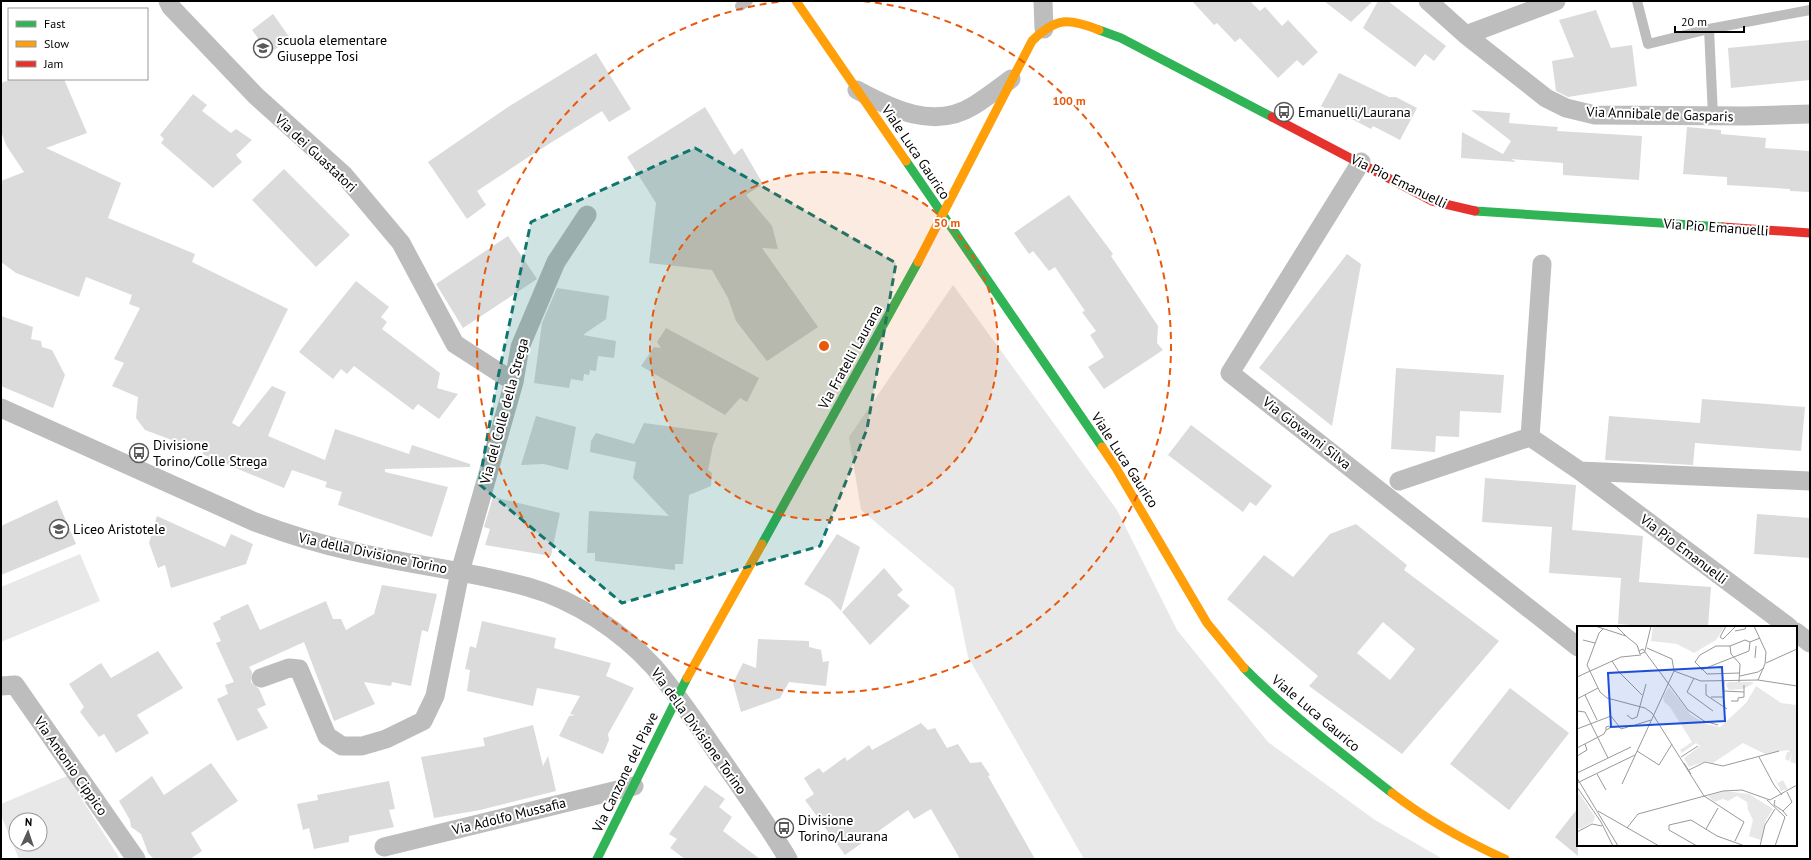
<svg xmlns="http://www.w3.org/2000/svg" width="1811" height="860" font-family="'PT Sans',sans-serif">
<rect width="100%" height="100%" fill="#fff"/>
<path fill="#e8e8e8" fill-rule="evenodd" d="M953,285L1117,510L1177,630L1268,742L1375,820L1443,859H1084L968,657L954,588L861,510L849,437Z
M80,554L100,601L1,642V587Z
M67,776L120,859H19L1,815V804ZM16,820H40V844H16Z"/>
<path fill="#dbdbdb" fill-rule="evenodd" d="M1192,1H1250L1260,11L1265,7L1282,26L1288,20L1318,52L1303,66L1297,60L1278,78L1240,38L1235,42L1217,23L1214,25Z
M1324,1H1373L1351,22Z
M1378,1H1388L1446,46L1434,61L1425,54L1415,67L1363,28Z
M1596,10L1611,48L1632,45L1637,86L1568,97L1556,91L1552,61L1574,57L1559,20Z
M273,14L290,38L269,54L252,30Z
M1810,40V80L1731,88L1728,48Z
M596,53L631,109L609,122L602,111L536,152L477,191L486,205L467,219L428,162L508,107Z
M1339,73L1389,97H1396L1417,108L1400,140L1373,126L1371,129L1348,117L1347,120L1321,106Z
M12,79H64L87,133L46,148L121,183L108,218L195,254L192,262L288,309L232,423L239,427L272,386L286,392L268,436L325,460L335,429L409,454L412,445L470,464V467L385,469V472L448,487L432,537L338,505L342,492L325,487L327,482L292,470L284,488L202,454L204,452L145,430L136,418L138,397L112,386L124,363L114,359L140,308L129,304L132,295L86,277L79,297L16,273L1,262V181L24,172L6,145L1,131V83Z
M193,94L207,105L202,111L231,133L236,129L252,140L236,155L242,162L213,188L161,143L164,139L160,135Z
M705,107L734,155L742,148L763,184L746,195L772,226L778,249L762,248L818,327L767,361L736,321L728,298L712,270L649,263L656,203L627,157Z
M1471,110L1510,113L1509,123L1558,127L1557,131L1642,136L1639,180L1563,175V163L1511,159L1517,162L1461,158L1462,132L1503,154L1511,141Z
M1687,127L1721,130V134L1766,138L1765,148L1810,151V192L1790,191V189L1727,185V177L1683,174Z
M284,169L350,235L316,267L252,200Z
M1069,195L1113,254L1111,256L1158,326L1157,343L1163,350L1104,389L1088,367L1104,357L1090,335L1096,331L1082,312L1085,311L1055,267L1049,271L1033,251L1029,254L1014,233Z
M508,236L537,279L463,328L436,284Z
M1347,254L1361,264L1332,426L1259,368Z
M356,281L389,307L381,317L387,322L382,329L440,373L437,388L458,394L439,419L418,404L413,410L354,366L347,374L341,369L333,379L299,352Z
M557,288L609,296L606,319L583,335L616,341L614,358L598,356L596,371L590,370L589,375L584,374L583,381L571,379L569,388L534,383L542,323Z
M1,316L33,327L31,339L41,341L42,347L52,350L65,375L53,408L1,386Z
M666,328L759,378L747,402L740,398L725,415L641,366L654,347L661,348L657,342Z
M1396,368L1504,375L1501,413L1460,411L1459,437L1436,436L1435,452L1391,449Z
M1702,399L1805,407L1801,451L1695,443L1693,465L1605,460L1609,416L1700,423Z
M536,416L576,427L568,470L544,464L521,465Z
M644,423L718,433L713,445L708,470L712,473L711,486L689,495L683,564H675V570L595,561V553H587L589,511L669,516L633,478L636,462L590,452L591,441L596,433L634,444Z
M1191,425L1272,486L1256,506L1250,502L1243,512L1168,455Z
M1485,478L1576,485L1572,530L1643,536L1639,582L1711,587L1708,627H1658L1618,624L1621,578L1549,573L1552,527L1482,522Z
M493,497L560,513L551,556L485,545L490,529L484,527Z
M57,500L76,544L1,575V526Z
M1757,514L1810,518V558L1754,554Z
M157,516L225,547L231,534L253,544L246,564L171,588L165,565L158,568L149,543Z
M1356,524L1407,565L1404,570L1499,641L1402,754L1309,686L1318,676L1227,599L1264,555L1293,577L1330,534ZM1383,622L1415,649L1390,680L1357,653Z
M837,534L860,547L841,611L830,599L804,584Z
M884,568L903,590L897,595L910,606L870,645L842,612Z
M382,585L437,594L428,632L422,630L411,686L392,682L391,686L364,682L375,704L334,721L304,642L249,667L252,672L251,682L259,689L266,705L257,709L268,728L237,741L217,699L228,694L225,685L234,682L216,643L221,641L213,623L221,619L220,617L248,604L260,630L326,601L333,619H341L346,630L374,614Z
M482,621L556,638L554,648L611,663L606,676L634,688L608,734L609,740L603,754L559,736L569,716L575,715L570,714L580,696L537,688L533,706L467,691L470,670L465,669L470,646L476,648Z
M758,639L809,641V647L821,650L823,662L829,661L826,686L789,682L780,698L741,712L733,683L743,663L756,668Z
M158,651L183,688L137,715L149,733L116,753L104,734L99,737L80,712L84,707L69,684L101,663L111,678Z
M1510,688L1569,733L1509,810L1450,764Z
M921,723L928,730L935,728L947,748L958,744L970,763L981,762L990,775L988,776L1035,859H960L931,809L914,819L908,810L845,855L805,800L814,794L804,778L819,768L823,773L845,757L847,761L869,745L872,750Z
M533,725L543,766L548,756L556,791L480,810L434,818L421,757L485,746L483,738Z
M211,763L238,801L191,833L202,851L190,859H154L148,853L141,834L131,827L130,820L119,801L152,776L164,795Z
M389,781L395,809L389,810L394,827L349,836V842L314,849L309,828L303,830L297,804L318,800L317,795Z
M705,785L725,799L719,807L732,817L723,831L760,859H685L670,848L677,839L669,834Z
M1578,808V856L1555,837Z"/>
<g fill="none" stroke-linecap="round" stroke-linejoin="round">
<path stroke="#bdbdbd" stroke-width="10" d="M1637,1L1648,44L1709,29L1810,10
M740,6L748,1
M1709,29L1713,116"/>
<path stroke="#bdbdbd" stroke-width="19" d="M168,1L171,7L256,96L344,175L401,243L455,344L514,382
M1043,1L1044,29
M1428,1L1466,35L1546,98L1566,108L1595,115L1746,116L1810,114
M1466,35L1556,1
M857,90C892,109 934,130 973,106C986,98 999,88 1011,79
M1361,162L1230,373L1578,647
M1542,264L1530,437L1580,471L1789,627
M1,408L255,522C287,534 319,544 351,551C410,565 470,571 528,587C575,600 621,631 654,667C677,694 697,724 717,753C741,788 766,822 788,859
M1580,471L1810,481
M1399,481L1530,437
M1796,632L1810,643
M261,678L289,668L299,669L327,736L342,746H362L386,739L423,721L435,696L460,572L514,382L520,347L556,262L587,215
M1,686L15,685L136,859
M384,847L634,786"/>
<path stroke="#30b455" stroke-width="9" d="M1099,30L1121,38L1272,117
M906,161L1102,447
M1475,211L1723,227
M762,544L918,262
M1244,668C1290,714 1341,753 1392,793
M597,859L687,678"/>
<path stroke="#ff9f0a" stroke-width="9" d="M796,1L906,161
M918,262L1032,41C1056,17 1069,18 1099,30
M1102,447L1116,468L1207,623L1244,668
M687,678L762,544
M1392,793C1427,820 1465,841 1505,859"/>
<path stroke="#e5322d" stroke-width="9" d="M1272,117L1432,201L1475,211
M1723,227L1810,233"/>
</g>
<path fill="#0f766e" fill-opacity="0.2" stroke="#0f766e" stroke-width="3" stroke-dasharray="8 5" stroke-linejoin="round" d="M695,148L896,263L867,429L820,546L622,603L479,484L497,382L531,222Z"/>
<circle cx="824" cy="346" r="174" fill="#e8590c" fill-opacity=".12"/>
<g fill="none" stroke="#e8590c" stroke-width="2" stroke-dasharray="7 5">
<circle cx="824" cy="346" r="174"/>
<path d="M863 1A347 347 0 1 1 785 1"/>
</g>
<defs>
<symbol id="school-ring" viewBox="-11 -11 22 22"><circle r="9.5" fill="#fff" stroke="#595959" stroke-width="1.5"/><path d="M0-5L7-2L0 1L-7-2ZM-4 1L0 2.5L4 1V4Q0 6-4 4Z" fill="#595959"/></symbol>
<symbol id="bus-ring" viewBox="-11 -11 22 22"><circle r="9.5" fill="#fff" stroke="#595959" stroke-width="1.5"/><path d="M-5-6H5V4H4V6H2V4H-2V6H-4V4H-5ZM-3.5-4V0h7V-4ZM-3.5 1.2v1.5H-2V1.2ZM2 1.2v1.5H3.5V1.2Z" fill="#595959"/></symbol>
</defs>
<g fill-rule="evenodd">
<use href="#school-ring" x="252" y="37" width="22" height="22"/>
<use href="#bus-ring" x="1273" y="101" width="22" height="22"/>
<use href="#bus-ring" x="128" y="442" width="22" height="22"/>
<use href="#school-ring" x="48" y="518" width="22" height="22"/>
<use href="#bus-ring" x="773" y="817" width="22" height="22"/>
</g>
<g text-anchor="middle" stroke-width="4" stroke-linejoin="round" paint-order="stroke">
<g font-size="14" fill="#000" stroke="#fff" text-anchor="start">
<text x="277" y="45">scuola elementare<tspan x="277" dy="16">Giuseppe Tosi</tspan></text>
<text x="1298" y="117">Emanuelli/Laurana</text>
<text x="153" y="450">Divisione<tspan x="153" dy="16">Torino/Colle Strega</tspan></text>
<text x="73" y="534">Liceo Aristotele</text>
<text x="798" y="825">Divisione<tspan x="798" dy="16">Torino/Laurana</tspan></text>
</g>
<g font-size="14" fill="#000" stroke="#fff">
<text transform="translate(1660 114) rotate(2)" y="5">Via Annibale de Gasparis</text>
<text transform="translate(916 152) rotate(56)" y="5">Viale Luca Gaurico</text>
<text transform="translate(316 153) rotate(43)" y="5">Via dei Guastatori</text>
<text transform="translate(1399 181) rotate(26)" y="5">Via Pio Emanuelli</text>
<text transform="translate(1716 227) rotate(4)" y="5">Via Pio Emanuelli</text>
<text transform="translate(850 357) rotate(-61)" y="5">Via Fratelli Laurana</text>
<text transform="translate(504 411) rotate(-75)" y="5">Via del Colle della Strega</text>
<text transform="translate(1307 433) rotate(38)" y="5">Via Giovanni Silva</text>
<text transform="translate(1125 460) rotate(57)" y="5">Viale Luca Gaurico</text>
<text transform="translate(1684 549) rotate(37)" y="5">Via Pio Emanuelli</text>
<text transform="translate(373 553) rotate(12)" y="5">Via della Divisione Torino</text>
<text transform="translate(1316 713) rotate(40)" y="5">Viale Luca Gaurico</text>
<text transform="translate(699 731) rotate(54)" y="5">Via della Divisione Torino</text>
<text transform="translate(71 766) rotate(55)" y="5">Via Antonio Cippico</text>
<text transform="translate(625 772) rotate(-64)" y="5">Via Canzone del Piave</text>
<text transform="translate(509 816) rotate(-14)" y="5">Via Adolfo Mussafia</text>
</g>
</g>
<g transform="translate(1577 626)">
<rect width="220" height="220" fill="#fff"/>
<path d="M76,0H148L139,14L117,27L100,18L74,15ZM151,56H174L177,57L166,63L152,64L149,59ZM179,60L204,77L220,79V138L213,136L215,127L212,135L208,133L210,126H213L211,124L188,128L166,117L136,137L129,135L112,141L107,132L123,120L119,117L105,127L103,124L115,116L93,81L87,76L86,71L92,61L114,89L129,98L143,101L169,77ZM197,151L201,157L206,154L211,163L204,165ZM0,164L18,191L16,196L3,203L0,201ZM148,165L172,168L196,183L189,194L184,214L172,210L176,194L171,184L170,176L160,170L151,175L146,173L137,176L131,170Z" fill="#e8e8e8"/>
<path fill="none" stroke="#999" stroke-width="1" d="M18,0L49,10L60,19L63,28L68,26L66,23L62,25M39,0L49,10M149,0L143,11L146,13L159,0M177,0L189,26L188,38L181,54M26,3L22,7L10,39L23,66L30,72L68,82L75,87L127,170L167,196L158,215M158,5L168,3L169,0M6,14L18,17M153,20L154,28L163,38L162,56M70,22L95,33L97,45M68,25L74,0M68,26L111,84L127,95L141,99M178,32L179,20M35,35L42,46L65,69M189,37L220,23M124,44L172,25L173,16M97,45L124,55L181,54M163,47L130,48L118,36L123,29L139,20H153L168,14L173,16L183,12M163,50L181,46L187,42M0,51L44,31L64,29M117,52L110,66L136,85M181,54L220,60M129,58V69L150,83M147,65L167,66V59M8,69L20,94M134,71H147V55M0,73L21,62M154,75H161V72L167,71V66M0,85L8,86L31,132M50,89L55,93L60,91L69,58M58,99L74,94M32,100L33,102L29,104V101ZM0,103L34,90L44,103L51,101M0,122L27,108L29,104M60,125L82,139L95,118M0,130L10,124L8,118M104,131L121,120M182,131L197,159L205,169M107,137L114,148M112,144L128,136L146,140L202,125M0,147L54,121M20,148L29,164M0,152L41,220M0,157L58,129M45,158L97,45M0,161L24,196L36,220M210,166L215,176L206,185L210,190M190,174L208,191L198,220M198,174L197,179L206,185M21,185L82,220M50,202L61,188L146,165L165,164L193,174L220,159M129,203L141,182M0,206L15,198L25,200M120,220L92,204V199L114,194L140,210L168,220M183,220L188,199L198,183"/>
<path fill="#1d4ed8" fill-opacity="0.15" stroke="#1d4ed8" stroke-width="2" d="M145,41L148,95L34,101L31,47Z"/>
<rect width="220" height="220" fill="none" stroke="#000" stroke-width="2"/>
</g>
<circle cx="824" cy="346" r="6" fill="#e8590c" stroke="#fff" stroke-width="2"/>
<g font-size="12" text-anchor="middle" font-weight="bold" fill="#e8590c" stroke="#fff" stroke-width="4" stroke-linejoin="round" paint-order="stroke">
<text x="1069" y="105">100 m</text>
<text x="947" y="227">50 m</text>
</g>
<rect width="1811" height="860" fill="none" stroke="#000000" stroke-width="4"/>
<rect x="8" y="8" width="140" height="72" fill="#ffffff" stroke="#999999"/>
<rect x="16" y="21" width="20" height="6" fill="#30b455" stroke="#999999"/>
<text x="44" y="28" font-size="12" fill="#000000">Fast</text>
<rect x="16" y="41" width="20" height="6" fill="#ff9f0a" stroke="#999999"/>
<text x="44" y="48" font-size="12" fill="#000000">Slow</text>
<rect x="16" y="61" width="20" height="6" fill="#e5322d" stroke="#999999"/>
<text x="44" y="68" font-size="12" fill="#000000">Jam</text>
<g transform="translate(28 832) rotate(3)"><circle r="19" fill="#ffffff" stroke="#999999"/>
<path d="M0-3L7 15L0 10L-7 15Z" fill="#595959"/>
<text y="-6" font-size="11" font-weight="bold" text-anchor="middle" fill="#000000">N</text>
</g>
<path d="M1675 26v6h69v-6" fill="none" stroke="#000000" stroke-width="2"/>
<text x="1681" y="26" font-size="12" fill="#000000" stroke="#ffffff" stroke-width="3" paint-order="stroke">20 m</text>
</svg>
